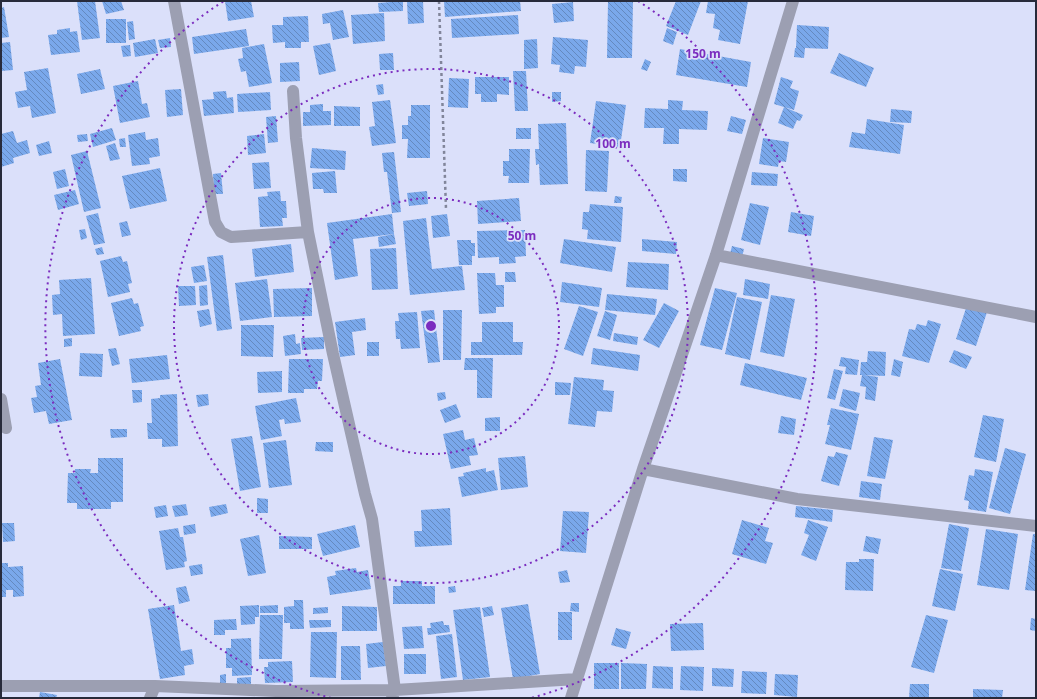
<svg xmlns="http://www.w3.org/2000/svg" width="1037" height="699" font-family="'Noto Sans',sans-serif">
<defs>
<pattern id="building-back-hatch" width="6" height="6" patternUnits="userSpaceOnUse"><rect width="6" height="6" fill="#7aa8eb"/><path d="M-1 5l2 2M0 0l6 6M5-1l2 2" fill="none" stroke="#6489bf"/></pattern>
</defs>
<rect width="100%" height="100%" fill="#dbe0fa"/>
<path fill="url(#building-back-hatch)" d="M77,1H95L100,38L82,40Z
M102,1H121L124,10L106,14Z
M225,1H251L254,17L228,21Z
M403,1V11L379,12L378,3Z
M407,1H423L424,23L408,24Z
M444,1H520L521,11L445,17Z
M608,1H633L632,58H607Z
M676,1H701L688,35L666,26Z
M708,1H748L740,44L718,40L720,30L713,28L715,14L706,13Z
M573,2L574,21L554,23L552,4Z
M4,7L9,37L1,38V8Z
M343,10L349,37L333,40L330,23L323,24L322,14Z
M384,13L385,41L353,44L351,15Z
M518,15L519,34L452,38L451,19Z
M308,16L309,42H301V48H285V42L273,43L272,25H283V17Z
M106,19H126V43H106Z
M133,21L135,39L129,40L127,22Z
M797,25L829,27L828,49L805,48L804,58L794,57L795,48H796Z
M70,28V32L77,31L80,52L51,55L48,35L57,34V30Z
M667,28L677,32L673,45L663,41Z
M246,29L249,46L194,54L192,37Z
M553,37L588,40L586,67L575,66L574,74L559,72L560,65L551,64Z
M170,38L171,47L160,48L158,40Z
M155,39L158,53L135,57L133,43Z
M537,39L538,68L524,69V40Z
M10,42L13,70L1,71V43Z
M330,43L336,71L319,75L313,46Z
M264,44L272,83L249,87L246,71L241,72L238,59L243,58L242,48Z
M130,45L131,56L123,57L121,46Z
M680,49L751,62L747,87L676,75Z
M393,53L394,70H380L379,54Z
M839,53L874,68L866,87L830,73Z
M645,59L651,62L647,71L641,69Z
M299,62L300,81L280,82V63Z
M48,68L56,113L32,118L30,106L18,108L15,92L27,90L24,72Z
M100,69L105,89L81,94L77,74Z
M513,71H526L528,111H515Z
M475,77H509V95L497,94V102H481V94H475Z
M781,77L793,81L790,88L799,91L794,110L774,104Z
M449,78L469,79L468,108L448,107Z
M138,81L142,104L147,103L150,117L120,123L113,86Z
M383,84L384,94L378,95L376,85Z
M181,89L183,115L167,117L165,90Z
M226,91L227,98L233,97L234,113L204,116L202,100L214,99L213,92Z
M270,92L271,110L238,112L237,94Z
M552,92H561V101L552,102Z
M390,100L396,143L372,146L369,127L375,126L372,102Z
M668,100L683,101L682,110L708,111L707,130L679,129V144H663L664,128H644L645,108L668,109Z
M596,101L626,105L620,147L590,143Z
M323,104V111H331V125L303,126V112H310V105Z
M411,105H430V158H407L408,139H402V125H408V116H411Z
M334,106L360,107V126H334Z
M784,107L803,115L800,121L797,120L793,129L778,123Z
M891,109L912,111L911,123L890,122Z
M276,116L278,142L268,143L266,117Z
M731,116L746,120L742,134L727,131Z
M867,119L904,125L900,154L849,147L852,132L865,134Z
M566,123L568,184L540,185L539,164L536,165L535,149H539L538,124Z
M112,128L116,140L93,147L90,134Z
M516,128H531V139H516Z
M13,131L17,143L27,140L30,153L13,158L14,163L1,167V134Z
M145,132L146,140L158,138L160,156L149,158L150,164L132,166L128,135Z
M87,134L88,141L78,142L77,135Z
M264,134L266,153L248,155L247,136Z
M125,138L126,147H120L119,139Z
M763,138L789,142L786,162L779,161L778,167L759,164Z
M49,141L52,153L39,156L36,145Z
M115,143L120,159L110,161L106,146Z
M312,148L346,151L345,170L310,168Z
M509,149H530L529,183H508L509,176H503V161H509Z
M586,150L609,151L607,192L585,191Z
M87,151L101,208L84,212L71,155Z
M394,152L401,212L392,213L387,172H384L382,153Z
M269,162L271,188L254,189L252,163Z
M160,168L167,201L130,209L122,176Z
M65,169L69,186L57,189L53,172Z
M673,169H687V182L673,181Z
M335,171L337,193H324L323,189H313L312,173Z
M752,172L778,174L777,186L751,185Z
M221,173L223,194H214L213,174Z
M75,190L79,204L58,210L54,195Z
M280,191L281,201H286L287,218H282L283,226L260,227L258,197L268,196L267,192Z
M427,191L428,204L409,206L407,193Z
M615,196L622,197L621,203H614Z
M519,198L521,221L478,224L477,201Z
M750,203L769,207L760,245L741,240Z
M590,204L623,207L621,242L587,239L588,230L582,229L583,212H589Z
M791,212L814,216L811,236L788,232Z
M98,213L105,243L94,245L86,216Z
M392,214L394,234L353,239L358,276L335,280L327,223Z
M447,214L450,236L433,238L431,216Z
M426,218L432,269L462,266L465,290L410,295L403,221Z
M127,221L131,235L122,237L119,223Z
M85,229L87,238L81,240L79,230Z
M525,230L526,256L515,257L516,263L499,264V257L478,258L477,231Z
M394,234L396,244L379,247L378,237Z
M564,239L616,247L612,272L560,263Z
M642,239L677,242L676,254L642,251Z
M457,240H471V243H475V256H472V265H459Z
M291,244L294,272L255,277L252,249Z
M732,246L744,249L742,257L730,254Z
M102,247L104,254L97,255L95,249Z
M396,248L398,289L372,290L370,249Z
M223,255L232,329L217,331L207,257Z
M121,256L123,262L127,261L132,283L128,284L130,292L108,297L100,261Z
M628,262L669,264L668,290L626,287Z
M204,265L207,281L194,283L191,267Z
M505,272H515L516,282H505Z
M477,273H495L496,285H504V307H496V313L479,314Z
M91,278L95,334L63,336L62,314L53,315L52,295L60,294L59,280Z
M267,279L272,317L240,321L235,283Z
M745,279L770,284L768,299L743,295Z
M562,282L602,288L599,307L560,302Z
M207,285L208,305L200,306L199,286Z
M178,286H195L196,305L179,306Z
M312,288V316L274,317L273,289Z
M715,288L737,293L722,350L700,345Z
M607,294L657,299L655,315L605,310Z
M771,295L795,299L784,357L760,352Z
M737,297L762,302L750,360L725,354Z
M132,298L134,304L138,303L144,326L140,327L141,331L119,336L111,303Z
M664,303L679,311L659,348L643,340Z
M967,305L987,312L976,346L956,339Z
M579,306L598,312L583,356L564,349Z
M209,309L212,324L200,327L197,311Z
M434,310L440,362L428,363L421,311Z
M443,310H462L461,360H443Z
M605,311L617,315L610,340L597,336Z
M417,312L420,348L401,349L400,339H396L395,321H399L398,313Z
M365,318L366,330L352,332L355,355L340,357L335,322Z
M928,320L941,324L929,363L902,356L909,329L915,330L917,324L926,326Z
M482,322H513V342H523L522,355H471V342H482Z
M241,325H274L273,357L241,356Z
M614,333L638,337L637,345L613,341Z
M295,334L296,344L300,343L301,354L285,356L283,336Z
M324,337V349L302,350L301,338Z
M72,338V346L64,347V339Z
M367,342H379V356H367Z
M116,348L120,364L112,366L108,349Z
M593,348L640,355L638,371L591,364Z
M954,350L972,357L966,369L949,362Z
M868,351L886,352L885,376L864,375L878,377L875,401L865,399L866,387L860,386L862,375H860L861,362H867Z
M80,353L103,354L102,377L79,376Z
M167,355L170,379L132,383L129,359Z
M841,357L859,360L857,375L845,374L846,367L839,366Z
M465,358H493L492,398H477V370H464Z
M60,359L72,420L49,424L46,411L34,413L31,398L37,397L35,386L41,385L38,363Z
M289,359H323L322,381H318L317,389H304V393H288Z
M894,359L903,362L900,377L891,375Z
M745,363L807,378L801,400L740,385Z
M834,369L843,371L835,400L827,398Z
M282,371V392L258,393L257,372Z
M574,377L604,380L603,390L614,391L612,412L597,411L595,427L568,424Z
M555,382L571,383L570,395H555Z
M843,389L860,393L856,411L839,406Z
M132,390H142V402L133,403Z
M445,392L446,399L438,401L437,393Z
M177,394L178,446L162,447V439H148L147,423H152L151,399L160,398V395Z
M208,394L209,405L198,407L196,395Z
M296,398L301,422L285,424L284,419L279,420L282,436L261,440L255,406Z
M456,404L461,417L445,423L440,410Z
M831,408L859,414L851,450L825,444L830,425H827Z
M983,415L1004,419L996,462L974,457Z
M781,416L796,419L794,435L778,433Z
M500,417V431H485V418Z
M110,429H127V437L111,438Z
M463,430L465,440L474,438L478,455L469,456L471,465L451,469L443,434Z
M252,436L261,487L240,491L231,439Z
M874,437L893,440L885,479L867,476Z
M286,440L292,485L269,488L263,443Z
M316,442H333V452L315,451Z
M1005,448L1026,454L1010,514L989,508Z
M836,452L848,455L839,486L821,481L828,456L834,457Z
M525,456L528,487L501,490L498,458Z
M98,458H123V502H111V509H77V503H67L68,473H75V469H91L90,473H98Z
M486,468V472L494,470L498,490L462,497L458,477L464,476L463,473Z
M975,469L993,472L986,512L968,509L969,501L964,500L969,475L974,476Z
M861,481L882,484L880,500L859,497Z
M257,498L268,499V513H257Z
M186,504L188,515L175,517L172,506Z
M226,504L228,513L211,517L209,507Z
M166,505L168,516L156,518L154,507Z
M796,506L833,510L832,522L795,517Z
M450,508L452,545L415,547L414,531H422L421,510Z
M563,511L589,512L586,553L560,551Z
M742,520L769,528L765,541L773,543L766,564L732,554Z
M808,520L828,527L816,561L801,555L809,535L804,533Z
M2,523H14L15,541L3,542Z
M195,524L196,533L184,535L183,526Z
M949,524L969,528L961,571L941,568Z
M355,525L360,547L323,556L317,534Z
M178,528L180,537H183L187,561L184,562L185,567L166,570L159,531Z
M986,529L1018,534L1009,590L977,585Z
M1033,534H1036V591L1025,590Z
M259,535L266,573L248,576L240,539Z
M279,536L312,537V549H279Z
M866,536L881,539L878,554L863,551Z
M859,559H874L873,591L845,590L846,562H859Z
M1,563H8V567L23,566L24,596L13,597V590H6V597H1Z
M202,564L203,574L191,576L189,566Z
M356,568L357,572L368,570L371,589L330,595L327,577L336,575L335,571Z
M940,569L963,574L955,611L932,606Z
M567,570L570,582L560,583L558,572Z
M401,581H422V586H435V604H393V586H401Z
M186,586L190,601L179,604L176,588Z
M455,586L456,592L449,593L448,587Z
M294,600H303L304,629H290V623H284V607L294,606Z
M571,603H579V612L570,611Z
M528,604L540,674L513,679L501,608Z
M174,605L181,651L192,649L194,664L184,666L185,675L160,679L148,609Z
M259,605V617H255V624L241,625L240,606Z
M278,605V613H260V606Z
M342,606L377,607V631H342Z
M492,606L494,615L484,617L482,608Z
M328,607V613L313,614V608Z
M480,607L490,677L463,680L453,610Z
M558,612H572V640H558Z
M260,615H283L282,659H259Z
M926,615L948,620L934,673L911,667Z
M1031,618L1036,619V631L1030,630Z
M236,619L237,630H225V635H214V620Z
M309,620H331V627L310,628Z
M443,621L444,625H449L450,632L428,635L427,628H431L430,623Z
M703,623L704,650L671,651L670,624Z
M422,626L424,648L404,649L402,627Z
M616,628L631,632L626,649L611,645Z
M311,632H337L336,678L310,677Z
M452,634L457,677L441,679L436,636Z
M251,638L252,675L232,676V668H226V648H231V639Z
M383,642L386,666L368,668L366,644Z
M341,646H360L361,680H341Z
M404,654H426V674H404Z
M292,661L293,682L265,683L264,667H268V662Z
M594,663H619V689H594Z
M621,663L647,664L646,689H621Z
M653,666L673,667V689L652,688Z
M681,666L704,667L703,691L680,690Z
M712,668L734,669L733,687L712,686Z
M742,671L767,672L766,694L741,693Z
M226,674V683H220V675Z
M775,674L798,675L797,697L774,695Z
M251,677V684H237V678Z
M910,684H929V698H909Z
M973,689L1003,690L1002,698H973Z
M40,692L57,695L56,698H39Z"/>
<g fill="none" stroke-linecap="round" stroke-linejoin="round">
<path stroke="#81859a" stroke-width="2.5" stroke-dasharray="3 3" stroke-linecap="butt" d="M439,1L446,209"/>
<path stroke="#9c9fb2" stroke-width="12" d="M174,1L215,222L221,232L231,237L308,232
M293,91L296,138L308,232L333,354L365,494L372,519L395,690L392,698
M716,255L1036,317
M1,399L6,428
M643,469L797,499L1036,526
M1,686H155L276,691L395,690L577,679
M150,698L155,686
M571,698L643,469L716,255L793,1"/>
</g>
<g fill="none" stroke="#7b2cbf" stroke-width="2" stroke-dasharray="2 4">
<circle cx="431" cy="326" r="128"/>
<circle cx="431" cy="326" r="257"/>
<path d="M331 698A385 385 0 0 1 224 1M638 1A385 385 0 0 1 531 698"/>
</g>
<circle cx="431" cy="326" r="6" fill="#7b2cbf" stroke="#dbe0fa" stroke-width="2"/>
<g font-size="12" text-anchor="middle" font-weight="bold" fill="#7b2cbf" stroke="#dbe0fa" stroke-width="3.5" stroke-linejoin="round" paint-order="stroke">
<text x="703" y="58">150 m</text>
<text x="613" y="148">100 m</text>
<text x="522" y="240">50 m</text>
</g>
<rect width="1037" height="699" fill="none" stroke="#272a3a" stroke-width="4"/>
</svg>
